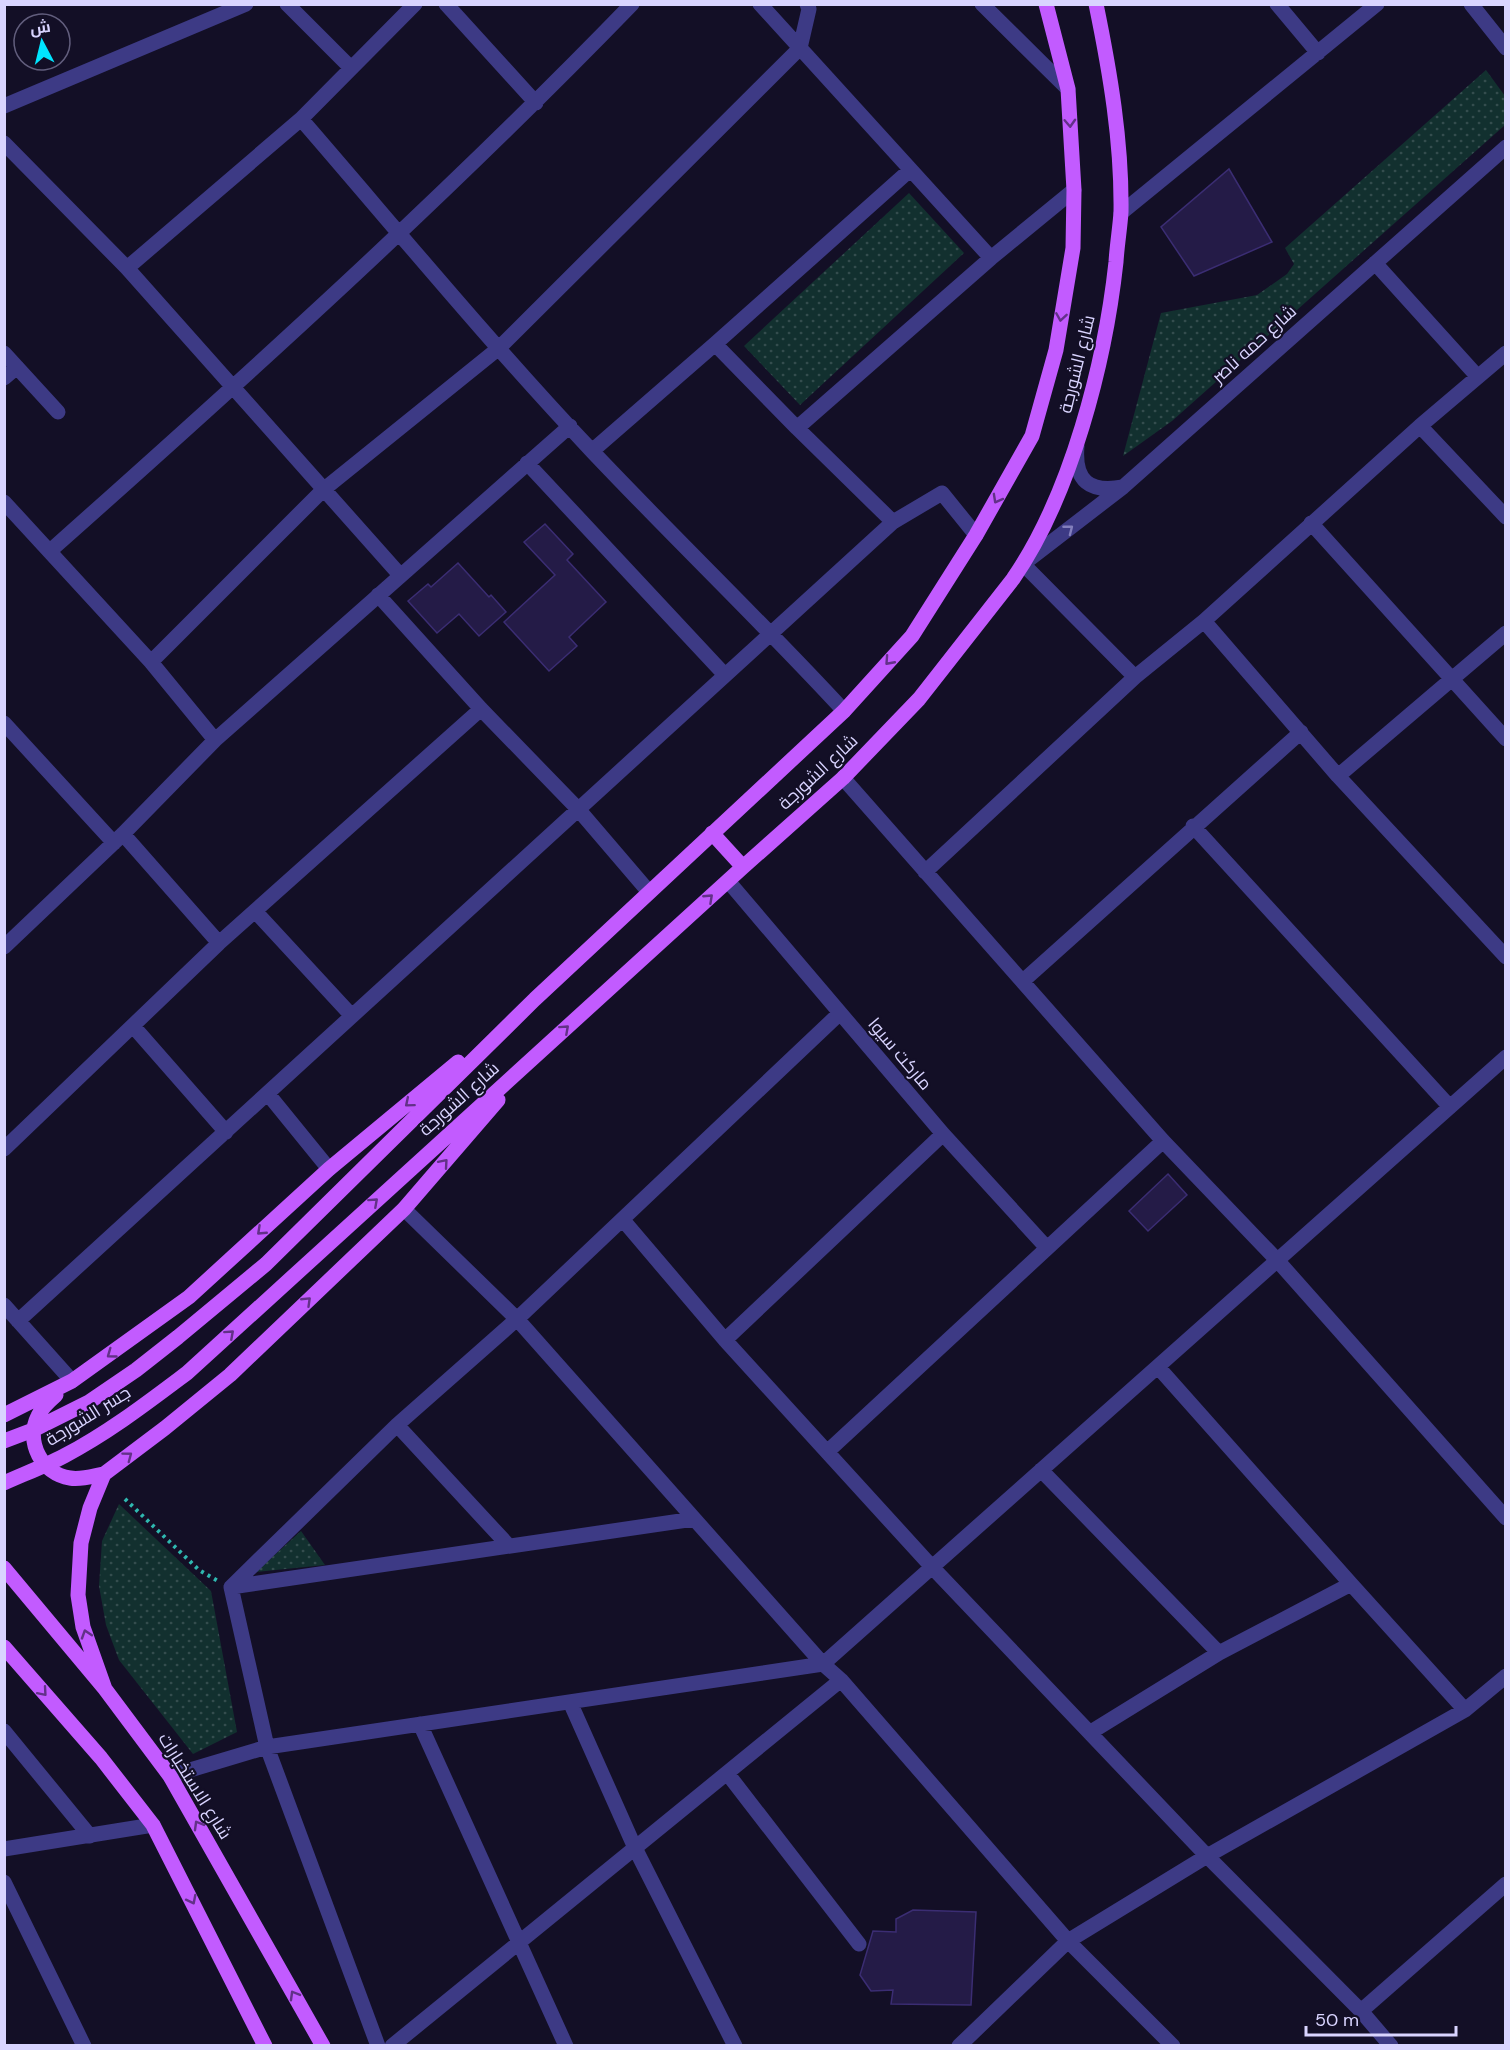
<svg xmlns="http://www.w3.org/2000/svg" width="1510" height="2050" font-family="'DM Sans',Cairo,sans-serif">
<defs>
<pattern id="green-dots" width="8" height="8" patternUnits="userSpaceOnUse" patternTransform="scale(1.5)"><rect width="8" height="8" fill="#12302f"/><path d="M2 2h.1M6 6h.1" fill="none" stroke="#344d4e" stroke-width="1.8" stroke-linecap="round"/></pattern>
</defs>
<rect width="100%" height="100%" fill="#130f26"/>
<path fill="url(#green-dots)" d="M1486,70L1505,96V125L1172,421L1123,456L1161,313L1257,295L1287,274L1294,264L1285,248Z
M909,193L964,253L800,405L744,346Z
M119,1504L211,1591L237,1732L193,1754L119,1660L106,1625L99,1586L102,1541Z
M301,1531L325,1565L256,1572Z"/>
<path fill="#241b47" stroke="#3b2d73" stroke-width="1.5" d="M1229,169L1272,242L1194,276L1161,227Z
M545,524L573,554L567,560L606,602L569,637L577,646L549,671L504,622L555,575L524,542Z
M458,563L489,597L491,595L506,612L479,636L459,614L437,633L408,601L428,584L431,587Z
M1168,1174L1187,1195L1148,1231L1129,1211Z
M913,1910L976,1912L971,2005L891,2004L893,1990L871,1991L860,1975L873,1931L896,1932V1919Z"/>
<g fill="none" stroke-linecap="round" stroke-linejoin="round">
<path stroke="#2fb8b0" stroke-width="4" stroke-dasharray="3 4.5" stroke-linecap="butt" d="M125,1499L199,1570L218,1581"/>
<path stroke="#3d3a85" stroke-width="15" d="M287,4L351,68
M446,4L536,103
M760,4L991,258
M982,4L1068,89
M1277,4L1318,53
M1471,4L1506,48
M4,106L246,4
M301,119C397,230 491,344 591,450C674,538 762,622 844,711
M4,143L127,268L400,575
M1121,213L1377,4
M1375,263L1478,377
M127,268L301,119L415,4
M715,344L797,428L893,522
M4,353L58,412
M4,378L17,367
M1420,426L1506,517
M797,428L991,258L1074,190
M1077,446C1074,481 1089,493 1123,487
M592,451L715,344L910,170
M527,463L724,674
M4,502L151,662L215,740
M1311,523L1506,739
M50,551C249,374 447,195 632,4
M378,595L481,709L578,809L649,892
M1204,621L1338,776L1506,957
M151,662L323,490L499,348L800,48L809,9L807,4
M1135,677L1023,564L1123,487L1506,147
M4,723L114,843
M1338,776L1506,633
M843,778L1163,1141L1277,1260L1506,1518
M1193,826L1450,1107
M123,834L219,943
M925,872L1135,677L1204,621L1420,426L1506,353
M728,881L943,1134L1047,1248
M255,911L352,1016
M4,947L123,834L215,740L570,426
M1023,981L1301,732
M133,1026L226,1132
M268,1094L329,1169
M4,1149L219,943L481,709
M404,1209L517,1319L823,1664L841,1680L1068,1941L1173,2046
M623,1220L725,1340L932,1567L1207,1856L1361,2011L1391,2046
M4,1305L72,1381
M18,1321L893,522L942,493L976,535
M725,1340L943,1134
M1158,1367L1351,1584L1465,1710
M397,1425L508,1545
M827,1452L1163,1141
M1041,1470L1219,1653
M231,1587L397,1425L517,1319L840,1013
M231,1587L267,1747L378,2046
M231,1587L694,1519
M570,1702L635,1848L735,2046
M420,1724L566,2046
M4,1731L90,1836
M1091,1732L1219,1653L1351,1584
M727,1773L859,1944
M170,1776L267,1747L823,1664L1506,1057
M4,1849L153,1825
M4,1882L84,2046
M1361,2011L1506,1884
M392,2046L841,1680
M959,2046L1068,1941L1207,1856L1465,1710L1506,1676"/>
<path stroke="#c25bff" stroke-width="15" d="M712,833L743,867
M56,1395C49,1401 42,1407 38,1416C25,1442 42,1474 70,1478C81,1480 93,1476 104,1474
M4,1415L72,1381L189,1297L329,1169L458,1062
M4,1441L33,1430L89,1402L136,1370L178,1337L266,1264L535,999L844,711L912,636L976,535L1032,436L1056,350L1073,248L1074,190L1068,89L1046,4
M4,1483C24,1474 45,1466 64,1456C108,1433 147,1403 187,1373L743,867L843,778L919,699L1013,579C1071,495 1105,363 1116,262C1117,245 1120,228 1121,212C1122,142 1110,72 1096,4
M4,1568L105,1689L170,1776L323,2046
M4,1647L101,1758L153,1825L265,2046
M105,1689L83,1627L78,1595L81,1543L90,1508L104,1474L165,1428L230,1375L404,1209L498,1100"/>
</g>
<defs><path id="oneway-chevron" d="M-2-3.5L2.5 0L-2 3.5" fill="none" stroke-width="1.6" stroke-linecap="round" stroke-linejoin="round" transform="scale(1.5)"/></defs>
<g stroke="#623188">
<use href="#oneway-chevron" transform="translate(1070 123) rotate(87)"/>
<use href="#oneway-chevron" transform="translate(1061 317) rotate(99)"/>
<use href="#oneway-chevron" transform="translate(997 499) rotate(119)"/>
<use href="#oneway-chevron" transform="translate(889 661) rotate(132)"/>
<use href="#oneway-chevron" transform="translate(709 898) rotate(-43)"/>
<use href="#oneway-chevron" transform="translate(565 1029) rotate(-42)"/>
<use href="#oneway-chevron" transform="translate(409 1103) rotate(140)"/>
<use href="#oneway-chevron" transform="translate(444 1163) rotate(-49)"/>
<use href="#oneway-chevron" transform="translate(374 1202) rotate(-42)"/>
<use href="#oneway-chevron" transform="translate(261 1231) rotate(137)"/>
<use href="#oneway-chevron" transform="translate(307 1301) rotate(-44)"/>
<use href="#oneway-chevron" transform="translate(230 1334) rotate(-42)"/>
<use href="#oneway-chevron" transform="translate(111 1354) rotate(144)"/>
<use href="#oneway-chevron" transform="translate(128 1456) rotate(-37)"/>
<use href="#oneway-chevron" transform="translate(86 1634) rotate(-108)"/>
<use href="#oneway-chevron" transform="translate(43 1692) rotate(49)"/>
<use href="#oneway-chevron" transform="translate(198 1825) rotate(-120)"/>
<use href="#oneway-chevron" transform="translate(192 1900) rotate(63)"/>
<use href="#oneway-chevron" transform="translate(294 1995) rotate(-120)"/>
</g>
<use stroke="#837fbc" href="#oneway-chevron" transform="translate(1069 529) rotate(-38)"/>
<g text-anchor="middle" stroke-width="4.5" stroke-linejoin="round" paint-order="stroke">
<g font-size="18" fill="#d9d4ff" stroke="#130f26">
<text transform="translate(1254 344) rotate(-42)" y="6">شارع حمه ناصر</text>
<text transform="translate(1077 364) rotate(-76)" y="6">شارع الشورجة</text>
<text transform="translate(818 772) rotate(-43)" y="6">شارع الشورجة</text>
<text transform="translate(900 1054) rotate(50)" y="6">مارکت سیوا</text>
<text transform="translate(459 1099) rotate(-42)" y="6">شارع الشورجة</text>
<text transform="translate(88 1416) rotate(-32)" y="6">جسر الشورجة</text>
<text transform="translate(195 1786) rotate(58)" y="6">شارع الاستخبارات</text>
</g>
</g>
<rect width="1510" height="2050" fill="none" stroke="#d9d4ff" stroke-width="12"/>
<g transform="translate(42 42) rotate(353)"><circle r="28" fill="#130f26" stroke="#625e7d" stroke-width="1.5"/>
<path d="M0-4.5L10 22L0 15L-10 22Z" fill="#00e5ff"/>
<text y="-9" font-size="16" font-weight="bold" text-anchor="middle" fill="#d9d4ff">ش</text>
</g>
<path d="M1306 2026v9h150v-9" fill="none" stroke="#d9d4ff" stroke-width="3"/>
<text x="1315" y="2026" font-size="18" fill="#d9d4ff" stroke="#130f26" stroke-width="4.5" paint-order="stroke">50 m</text>
</svg>
